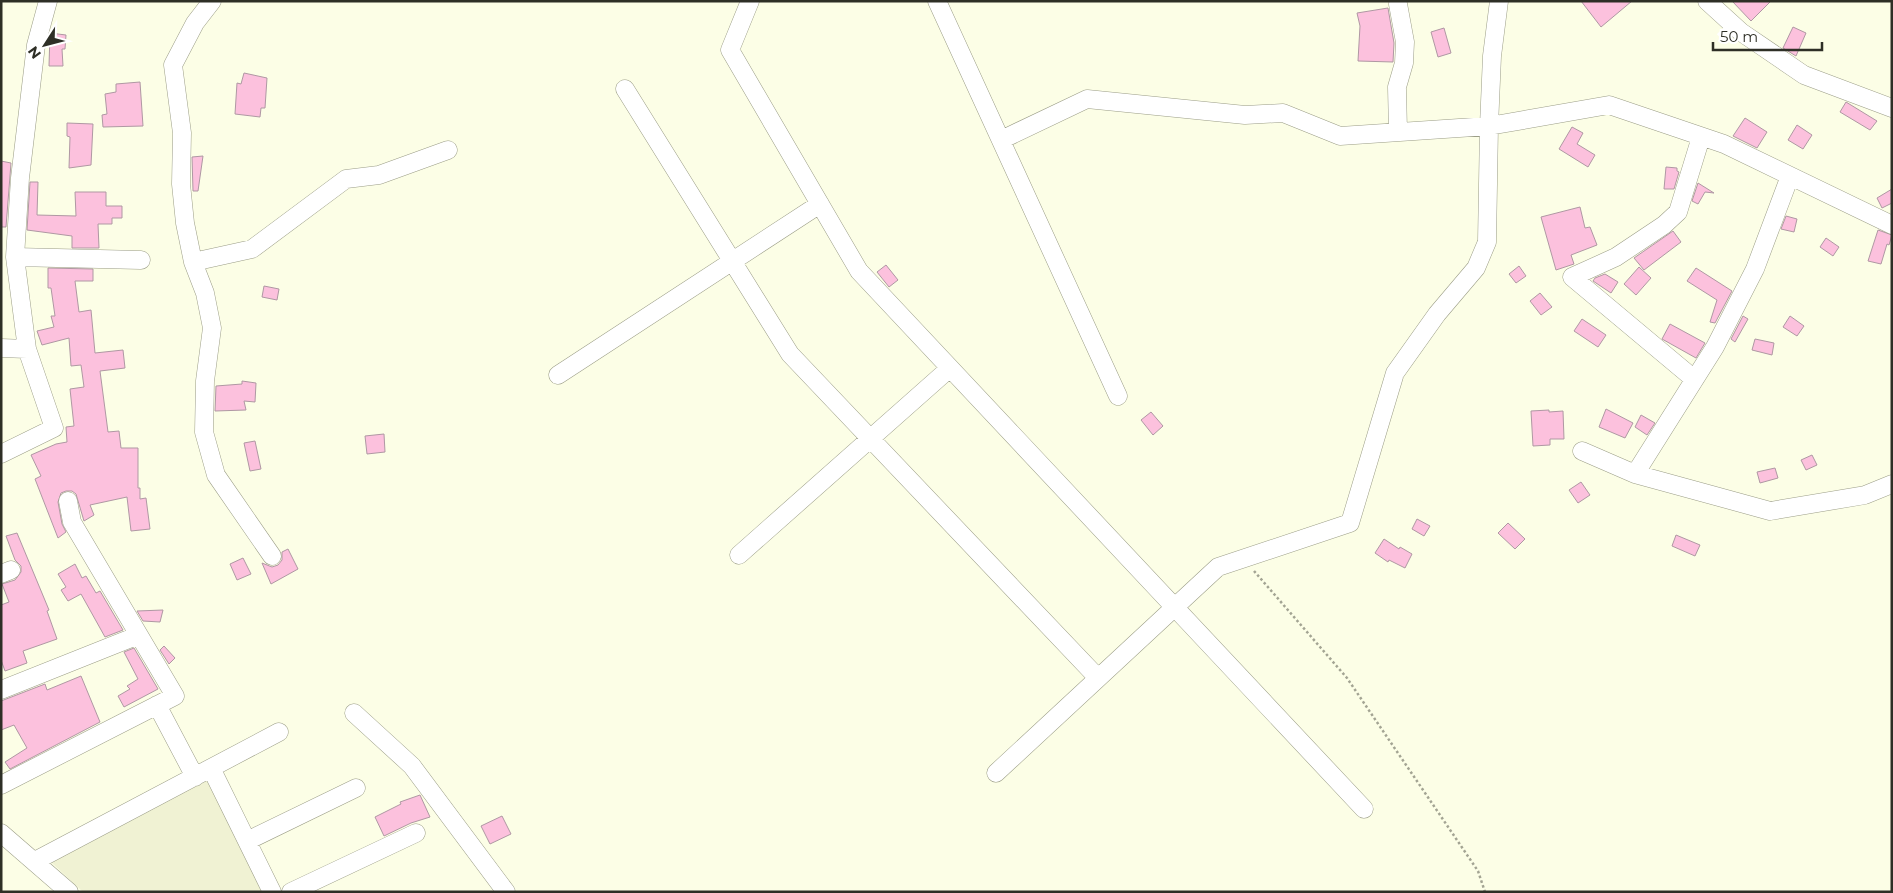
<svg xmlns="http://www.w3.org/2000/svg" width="1893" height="893" font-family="Montserrat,sans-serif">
<rect width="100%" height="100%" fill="#fcfee6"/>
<path fill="#f0f2d3" d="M211,776L268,892H83L50,861Z"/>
<path fill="#fcc1dd" stroke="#af98a3" d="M1581,1H1632L1601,27Z
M1732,1H1771L1751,21Z
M1388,8L1394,43L1393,62L1358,61L1360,26L1357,13Z
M1793,27L1806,33L1796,56L1783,48Z
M1444,28L1451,53L1438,57L1431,32Z
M50,33L66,35L65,49H62L63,66H49Z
M244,73L267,78L265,108H261L260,117L235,114L237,83L241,84Z
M140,82L143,126L103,127L102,115L107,114L105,94L116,92V84Z
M1846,102L1877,121L1870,130L1840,112Z
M1745,118L1767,132L1757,148L1733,136Z
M67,123L93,124L91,165L69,168L70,137L67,136Z
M1797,125L1812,135L1803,149L1788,140Z
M1572,127L1583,133L1577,144L1595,155L1588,167L1559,149Z
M203,156L198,191H193L192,157Z
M1,161L11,163L6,227H1Z
M1666,167L1677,168V171L1679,172L1674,189H1664Z
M30,182H38L37,215L76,216L75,192H106V206H122V218H112V224H98L99,248H72V236L27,230Z
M1698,183L1714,193L1705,192L1698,204L1692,201Z
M1892,189V203L1882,208L1877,198Z
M1580,207L1585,228L1590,227L1597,245L1571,255L1574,264L1556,270L1541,217Z
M1786,216L1797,219L1794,232L1781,229Z
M1878,230L1892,235L1889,245L1887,244L1881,264L1868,261Z
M1673,231L1681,242L1644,270L1634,258Z
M1826,238L1839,247L1833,256L1820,247Z
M886,265L898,280L889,287L877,272Z
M1519,266L1526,276L1516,283L1509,274Z
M1639,267L1651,278L1636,295L1624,284Z
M48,268L93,269V281H75L79,312L91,310L95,353L123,350L125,368L100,371L108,432L119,431L121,448H138V488H140V499L146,498L150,529L131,531L127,497L90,505L94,515L84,521L76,494L72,491H66L61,493L58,502L62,524L66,532L58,538L35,479L41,476L31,455L56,444L67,442L66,427L74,426L70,389L84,387L81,365L71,366L69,338L42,345L37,331L54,327L51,316H55L51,288H48Z
M1696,268L1732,291L1715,323L1710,322L1717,300L1687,281Z
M1605,274L1618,282L1611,293L1593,281L1595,278Z
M264,286L279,289L277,300L262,297Z
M1540,293L1552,307L1541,315L1530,301Z
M1743,316L1748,319L1735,342L1731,339Z
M1790,316L1804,326L1797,336L1783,327Z
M1582,319L1606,335L1598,347L1574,331Z
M1670,324L1705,343L1696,358L1662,339Z
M1755,339L1774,343L1772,355L1752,350Z
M242,381L256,383L255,402L244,401L246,410L215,411L216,386L242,384Z
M1606,409L1633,423L1625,438L1599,427Z
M1549,410V412L1563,411L1564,439H1550V445L1533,446L1531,411Z
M1151,412L1163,426L1153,435L1141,420Z
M1641,415L1655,423L1647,435L1635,427Z
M384,434L385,452L367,454L365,436Z
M255,441L261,469L250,471L244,443Z
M1812,455L1817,465L1806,470L1801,460Z
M1775,468L1778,478L1760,483L1757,472Z
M1581,482L1590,495L1578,503L1569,490Z
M1417,519L1430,526L1424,536L1412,529Z
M1508,523L1525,539L1515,549L1498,533Z
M17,533L49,610L47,611L57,639L23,651L27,663L5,671L1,660V605L9,602L2,584L15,580L21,572V566L15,560L6,536Z
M1676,535L1700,545L1695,556L1672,546Z
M1384,539L1399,549L1400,547L1412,554L1405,568L1389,560L1388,562L1375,553Z
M288,549L298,569L271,584L262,563L272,567L278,565L282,560V552Z
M243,558L251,574L237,580L230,564Z
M75,564L82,578L86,576L96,593L100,591L123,630L105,637L81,594L68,601L61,590L66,587L58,574Z
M163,610L160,622L143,621L137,611Z
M164,646L175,658L169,664L160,650Z
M134,648L158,689L124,707L118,696L130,689L127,686L138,679L124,652Z
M81,676L100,722L10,769L5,762L27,748L14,725L1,730V701L45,684L47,690Z
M420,795L430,817L411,823L384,836L375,817L401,804L400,802Z
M502,816L511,834L490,844L481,826Z"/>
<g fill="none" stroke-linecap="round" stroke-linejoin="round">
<defs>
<path id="street" d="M212,1L195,23L173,65L182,133L181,184L185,223L193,262L205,293L212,328L205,381L204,432L216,475L272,556
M750,1L730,50L859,271L1364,809
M937,1L1118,396
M1707,1L1741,32L1804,75L1892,108
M1398,4L1405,42L1404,63L1397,87L1398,132
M625,89L790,354L1098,678
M1001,140L1087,99L1245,115L1283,113L1340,136L1489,126L1609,105L1724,144L1892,225
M15,257L141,260
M193,262L252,249L346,179L379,175L448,150
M1,348L27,349
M558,375L820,204
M1694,379L1572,277L1616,257L1664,225L1678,212L1701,137
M1582,451L1635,474L1770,511L1865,495L1892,484
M1,454L54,428L27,349L15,257L20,178L36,45L48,1
M1635,474L1715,347L1755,269L1790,176
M739,555L950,368
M1,574L11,570
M1,690L139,635
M157,705L195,777
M354,713L412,766L506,892
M211,768L272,892
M996,773L1218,567L1350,523L1395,373L1437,314L1476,268L1487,242L1489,126L1492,56L1499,1
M1,785L175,696L72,522L68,501
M1,833L69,892
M247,841L356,788
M35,861L279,732
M291,892L416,833"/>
</defs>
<use href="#street" stroke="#9b9d87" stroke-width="19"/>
<path stroke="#a3a493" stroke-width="2.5" stroke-dasharray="2.5 2.5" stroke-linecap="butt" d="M1254,571L1347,678L1478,871L1485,892"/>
<use href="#street" stroke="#fff" stroke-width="18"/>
</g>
<rect width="1893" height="893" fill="none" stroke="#2e2f26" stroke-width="5"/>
<g transform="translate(45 45) rotate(234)" stroke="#ffffff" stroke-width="4" paint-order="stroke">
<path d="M0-4L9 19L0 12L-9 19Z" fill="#2e2f26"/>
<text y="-8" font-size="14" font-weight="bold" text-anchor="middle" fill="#2e2f26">N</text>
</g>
<path d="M1713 42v8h109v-8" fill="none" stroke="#2e2f26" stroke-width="2.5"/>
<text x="1720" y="42" font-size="15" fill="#2e2f26" stroke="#ffffff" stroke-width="4" paint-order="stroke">50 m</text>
</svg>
